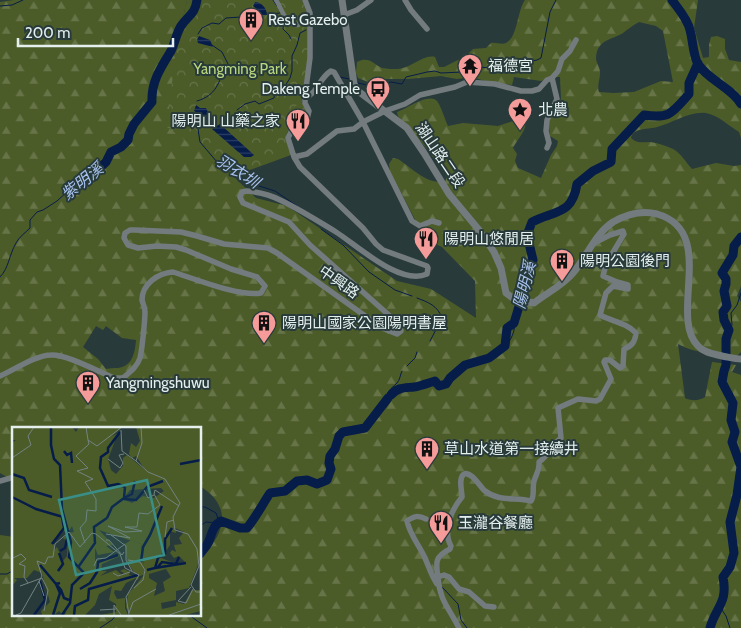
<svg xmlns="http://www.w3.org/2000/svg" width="741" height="628" font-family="Cabin,'Noto Sans TC',sans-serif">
<defs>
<pattern id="forest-firs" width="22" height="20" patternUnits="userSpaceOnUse" patternTransform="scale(1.25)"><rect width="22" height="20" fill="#4c5c29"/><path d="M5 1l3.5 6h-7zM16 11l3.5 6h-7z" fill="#667448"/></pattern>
<pattern id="park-crowns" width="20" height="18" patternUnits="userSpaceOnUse" patternTransform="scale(1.25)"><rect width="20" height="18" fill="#4c5c29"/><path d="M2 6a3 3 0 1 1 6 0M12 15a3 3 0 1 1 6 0" fill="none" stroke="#667448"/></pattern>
<pattern id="garden-furrows" width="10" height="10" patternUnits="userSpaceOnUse" patternTransform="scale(1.25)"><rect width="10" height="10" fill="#4c5c29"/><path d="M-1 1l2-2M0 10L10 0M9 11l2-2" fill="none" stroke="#667448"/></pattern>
<pattern id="water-rules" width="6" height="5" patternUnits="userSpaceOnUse" patternTransform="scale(1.25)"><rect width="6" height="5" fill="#061c49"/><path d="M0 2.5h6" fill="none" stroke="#2a3d64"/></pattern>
</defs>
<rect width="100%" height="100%" fill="#283b3a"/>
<path fill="url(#forest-firs)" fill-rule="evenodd" d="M14,0H187L176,48L233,176L256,198L287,206L397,281L431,289L476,318L475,281L442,247L425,239L390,171L389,164L393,158L398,159C413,169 426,184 445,182L447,177L427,149L398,116L397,112C406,109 429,92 437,101C441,106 445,120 448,126L463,123L498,126L522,118L525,119C528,130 518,138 513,148L517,154L515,161L518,168L541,178L551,155L557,146L558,141L550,136L548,121L557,104L560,103L561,98L560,77H551L541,81L514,77L512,85L489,82L471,77L457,79L441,76L408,79H379L368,82L358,78L356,73L357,62C369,56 373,64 382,68C387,69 393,69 398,69C410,69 423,54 435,57L439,67H444L466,56L473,49L486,48L491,43C496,42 501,45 506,43C518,37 517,11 525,0H698L694,28L703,58L709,57V45L711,37L717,36L725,39V49L729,60L741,62V138L739,132C729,126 718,115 706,113C689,111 673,123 657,127C650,129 641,128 635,132C632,134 632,135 631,138C637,144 643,142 650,142C658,143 666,146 673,149C682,154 686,163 692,169L716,163L734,166L741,165V286L737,296L741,302V352L737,356C717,353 695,354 678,344L685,398C690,401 700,401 705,397L712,362L736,365L732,372L741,375V628H0V535L14,537V614H200C200,601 200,588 200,575C200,571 199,564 200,560C201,555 209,549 212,545C229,521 224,501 200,486V428H14V481L0,473V2ZM639,22L656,26L663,31L673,82L661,81L634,92L613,93L599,92C597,85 600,79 600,73C600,67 596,63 596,58C597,39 612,40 623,33C628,29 633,25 639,22ZM96,326L103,330L106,326L122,338L136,340C135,352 133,366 118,368C114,368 111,368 106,369L98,359L83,347Z"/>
<path fill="url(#park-crowns)" d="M187,0H302L308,16V66L302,96V102L307,110V115L304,119L293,124L287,133L286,138L291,155L233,176L167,127L176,48Z"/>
<path fill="url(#garden-furrows)" d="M292 112a7 7 0 1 1 14 0a7 7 0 1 1-14 0Z"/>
<path fill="url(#water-rules)" d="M255,2C261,2 267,8 267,15H261L260,12L253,6Z
M199,36L210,40L213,47L198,43L197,40Z
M196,105L200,108H206L210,116L207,120H202V123H200C200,116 200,114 194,111Z
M220,124L254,155L251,157H244L212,129Z"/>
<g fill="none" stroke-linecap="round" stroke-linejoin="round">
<path stroke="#061c49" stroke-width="1" d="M273,0L277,6
M0,6L12,5L23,0
M270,14L280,13
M245,18L250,16L256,18
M284,19L283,29L289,35L291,39
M198,34L202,28L212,23L219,24L226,18L241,17
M340,77L349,79
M358,83L371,86L391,82L402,84L406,77L427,72L435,71L441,73L462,72L471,67L498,68L537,60L541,58L550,12L556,0
M197,101C217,95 218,83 226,66H229L222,52L212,45
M237,110L245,104L255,101L259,104L274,98L275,91L285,86L290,78L292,71V56L297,45L300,33L306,30
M201,123L198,129L200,142L217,162L256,185L275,191L297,206
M321,229L343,245L369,272L395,290L412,296
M0,277C9,268 9,255 16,243C19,237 25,233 30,228V220L37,212L43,210L57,201L78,182
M417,298C428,302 438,306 442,318L430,341
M729,330L732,325L731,313L737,305L741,293
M505,346C511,341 516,330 514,323
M407,366L415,358L417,352
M386,401C386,391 391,389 397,383C400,380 400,375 402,371
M738,488L741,489
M737,495L741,493
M200,507H205L216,513L219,522
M200,526L206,522L218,523
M0,574H7L14,570
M442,587L458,604L461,620L467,628
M720,607L726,616L730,628
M189,615L207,628
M100,628L112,620L117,614"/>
<path stroke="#061c49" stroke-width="9" d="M672,0C679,10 687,18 690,30C693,41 693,55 698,64C708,80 732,88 741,104
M78,182L89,178L106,162L111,152L121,147L128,140L129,134L134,124L152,102C151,82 161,67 171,51C175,43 176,34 181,26C188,15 195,15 197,0
M391,395C398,387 404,388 414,387C421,386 428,383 435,381L439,386L446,384L450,378L465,365L489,358L505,346L507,328L514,323L533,260L527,235L532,222C556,210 572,215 577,184L593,171L611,162L612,149L644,115C670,119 672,113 689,94V83L698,63
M200,554C203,550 206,547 208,543C212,535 212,526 221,521L240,528H247C256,517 262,505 270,493L285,491L297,481L307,480L317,484L327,480L331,469L329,463L330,456L335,449L339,436L343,432L365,428L388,398
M710,628C716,606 728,604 723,577L730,567L734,553L730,522L737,495L741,467L732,442L735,432L731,420L733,403L722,382L724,371L726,365V339L729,330L724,320L723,312L727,306L724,291L726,284V279L722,273L733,255L734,246L741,237"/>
<path stroke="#737b7e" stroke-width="4.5" d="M276,0C282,9 286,26 298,25L301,20"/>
<path stroke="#737b7e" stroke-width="5.5" d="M405,0L411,10L427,29
M344,15L357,10L371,0
M305,98C318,93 319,78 331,71L334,72L363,122L412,221L420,226L432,221L439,223
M547,148L549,143L546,131L547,120L557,99L552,78
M294,157L307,154L337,131L354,129L363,122L385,111L405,104L420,95L455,87L467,82L495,84L521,91H532L539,89L547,80L552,78L558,71L562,59L570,51L576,40
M594,243L610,235L623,231L624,234L606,264L603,276L617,282L628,285V289
M0,376C14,370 36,355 51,355C66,354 99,372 114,378H123C130,372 137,367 140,358C142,351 145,319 145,312C145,308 143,304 142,300C142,284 158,273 173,272C195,279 240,297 261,293L265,286L257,277L231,269L186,250L176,247L157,246L138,248L128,245L124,238L125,233L130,230H135L181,232L197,236L224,244L268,248L277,253L382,328L397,334L401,331L400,325L310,245L289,222L243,203L240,197L242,192L247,191C257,192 270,195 280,200C299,209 318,221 336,232C358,246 400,286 427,274L428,268L427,266L383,250L376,244L363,228L300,167L294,157L288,138L293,128L307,119L309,111L305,103V96L310,58V13L305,0
M0,481L14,477
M426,519C418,515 414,516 407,521C410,535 419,545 425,558C429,567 431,575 437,584
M438,577L444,575L449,577L459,589L469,592L485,606L494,607
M459,628C449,608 440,601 438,578C436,563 434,557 450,549L451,546C442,530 452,509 462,497C462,491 458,478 464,474C472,471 480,487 485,491C499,502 516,497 531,501C535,496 532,488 534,481C536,474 540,470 539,462C548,456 552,445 561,438L558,408L578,399L596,401L600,399L611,379L604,362L605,360H610L620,368L623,366L624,349C632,346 635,342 636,333C625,322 613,322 600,315L606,293L613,286L628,289"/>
<path stroke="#737b7e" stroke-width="7" d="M342,0L354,84L358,91L407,128L424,153L449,194L479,230L494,252L501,268L506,293L514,299L534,303C547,293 563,285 573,273C588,255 594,235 613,222C627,214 641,210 657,214C718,231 668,316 698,346C704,353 714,354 722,356C728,357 735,359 741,359"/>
</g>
<defs>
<symbol id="building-pin" viewBox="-11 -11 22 30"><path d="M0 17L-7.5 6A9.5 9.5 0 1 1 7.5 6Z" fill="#f59b9a" stroke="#283b3a"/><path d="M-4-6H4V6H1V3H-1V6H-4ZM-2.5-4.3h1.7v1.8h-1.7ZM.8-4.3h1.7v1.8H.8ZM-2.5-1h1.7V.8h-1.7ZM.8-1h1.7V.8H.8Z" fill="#111"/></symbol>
<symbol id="temple-pin" viewBox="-11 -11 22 30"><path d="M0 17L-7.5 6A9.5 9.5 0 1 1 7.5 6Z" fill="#f59b9a" stroke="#283b3a"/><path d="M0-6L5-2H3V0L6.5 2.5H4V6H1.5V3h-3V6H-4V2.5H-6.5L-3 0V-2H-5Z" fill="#111"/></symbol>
<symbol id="bus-pin" viewBox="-11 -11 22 30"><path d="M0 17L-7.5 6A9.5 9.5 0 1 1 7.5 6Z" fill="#f59b9a" stroke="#283b3a"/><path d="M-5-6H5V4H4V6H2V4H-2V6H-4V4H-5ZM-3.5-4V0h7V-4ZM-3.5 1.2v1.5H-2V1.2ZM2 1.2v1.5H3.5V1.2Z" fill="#111"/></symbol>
<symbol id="sight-pin" viewBox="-11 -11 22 30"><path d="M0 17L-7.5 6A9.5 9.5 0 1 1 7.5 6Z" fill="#f59b9a" stroke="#283b3a"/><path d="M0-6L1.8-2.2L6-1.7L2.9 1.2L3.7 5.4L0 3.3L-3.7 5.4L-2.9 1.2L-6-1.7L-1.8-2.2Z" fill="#111"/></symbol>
<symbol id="restaurant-pin" viewBox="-11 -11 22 30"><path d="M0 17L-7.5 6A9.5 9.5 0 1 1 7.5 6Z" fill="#f59b9a" stroke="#283b3a"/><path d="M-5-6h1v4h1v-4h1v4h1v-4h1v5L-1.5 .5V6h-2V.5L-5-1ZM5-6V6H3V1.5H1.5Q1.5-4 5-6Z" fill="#111"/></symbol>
</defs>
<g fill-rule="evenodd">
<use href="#building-pin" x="237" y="6" width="28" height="38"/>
<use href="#temple-pin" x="456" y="52" width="28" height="38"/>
<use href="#bus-pin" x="364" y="75" width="28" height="38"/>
<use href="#sight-pin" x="506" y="96" width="28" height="38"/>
<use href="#restaurant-pin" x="284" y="107" width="28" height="38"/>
<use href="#restaurant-pin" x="412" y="225" width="28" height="38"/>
<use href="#building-pin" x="548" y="247" width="28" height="38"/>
<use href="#building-pin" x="250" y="309" width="28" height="38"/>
<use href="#building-pin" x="74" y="369" width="28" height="38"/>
<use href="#building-pin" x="413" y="435" width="28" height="38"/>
<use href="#restaurant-pin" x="427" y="509" width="28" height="38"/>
</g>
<g text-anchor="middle" stroke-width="4" stroke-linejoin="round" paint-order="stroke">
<g font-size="15" fill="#e4efee" stroke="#283b3a" text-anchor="start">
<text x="268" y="25">Rest Gazebo</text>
<text x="488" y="71">福德宮</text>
<text x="360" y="94" text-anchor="end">Dakeng Temple</text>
<text x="538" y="115">北農</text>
<text x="280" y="126" text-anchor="end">陽明山 山藥之家</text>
<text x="444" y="244">陽明山悠閒居</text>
<text x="580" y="266">陽明公園後門</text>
<text x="282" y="328">陽明山國家公園陽明書屋</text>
<text x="106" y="388">Yangmingshuwu</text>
<text x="444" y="454">草山水道第一接續井</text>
<text x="458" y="528">玉瀧谷餐廳</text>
</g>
<g font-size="15" fill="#b9d67e" stroke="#283b3a">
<text x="240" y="74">Yangming Park</text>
</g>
<g font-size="15" fill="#e4efee" stroke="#283b3a">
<text transform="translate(440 155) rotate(56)" y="5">湖山路二段</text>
<text transform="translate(339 282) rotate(35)" y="5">中興路</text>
</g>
<g font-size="16" font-style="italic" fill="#a9c3f1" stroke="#283b3a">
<text transform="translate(238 171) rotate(32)" y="6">羽衣圳</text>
<text transform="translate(82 181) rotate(-39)" y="6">紫明溪</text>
<text transform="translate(524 285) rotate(-76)" y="6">陽明溪</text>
</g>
</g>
<g transform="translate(12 427)">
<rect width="189" height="189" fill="#283b3a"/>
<path d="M0,0H60L64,5L67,0H110L99,10L106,6L96,32L99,43L104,47L111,39V31L115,28L133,43L124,29L120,31L117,27L119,16L124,20L128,14L124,0H189V130L177,161L164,164V173L149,176L150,182L164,179V175L172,177L180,163H189V184L173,188H118L114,180L116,167L133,147L129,117L87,103L101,118L94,119L102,125L86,128L83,121V134L106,128L108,129L90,137L89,144H95L88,149L104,143L110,148L112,146L108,144L112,142L118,145L117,148L127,149L126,153L124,151L114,156L109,164L103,163L102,166L105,172L113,171V181L116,188H89L104,185V177L97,173L100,159L87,167L83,178L73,188H53L54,184L51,188L47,184L42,188H30L29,184L38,175L30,146L22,143L15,151H2L5,153L0,159V16L4,13H0ZM149,61L152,64L142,71L131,69L120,76L111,72L118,63ZM60,99L62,105L55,106L51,112L56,113L55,129L51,134L45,120L42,123V114L48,104H57ZM163,101L172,105L167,111L170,117L162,118L164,125L160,123L158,126L162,131L167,129L173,135L165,137L149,131L158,118V104L164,106ZM154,142L159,150L151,155L153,164L142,169L145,156L137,151V147Z" fill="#4c5c29" fill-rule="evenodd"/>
<path d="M119,113L129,117L133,147L128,149L123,147L115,134L113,117Z" fill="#4c5c29"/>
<path fill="none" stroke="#061c49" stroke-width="2.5" d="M39,0V18L42,32L48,38L50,82L59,115L57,130L72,146L60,158L58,176L50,188M108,5L96,21V25L89,30L88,41L96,59L106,57L113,60M52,24L55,28L59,26L60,36M168,37L189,33M0,47L12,51L17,63L40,70M0,70L24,82L51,90M112,71L120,67L123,54M112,72L124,73L135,60L151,54M95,91L100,80L112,71L113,60M138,108L150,79M40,117L52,101L50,90M48,124L53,121L56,108M129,135L131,120L138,108M28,138L49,163L52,171L57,173M67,139L83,116L82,100L95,91M143,141L174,136M145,141L150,135L164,137L167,130M135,143L143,141L146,131L153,126V112L160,101M46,144L51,137L47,126M68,162L78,156L85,145L86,135L106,128M22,188L33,173L28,154M41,188L48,166L44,157L48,156M62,188L63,179L76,173L77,162L126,148"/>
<path fill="none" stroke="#738382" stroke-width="1" d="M74,0L76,13L85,19L110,0M129,0L130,16L124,34L136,45L153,52L168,76L161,90L163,103L176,107L185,122L187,139L179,158L184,165H189M109,3L110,24L124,34M0,31L19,18L16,9L22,0M96,32L108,41L111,36L107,28L112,27M132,63L136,71L142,68M94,107L118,111L96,99L113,105L130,104L113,100H125L127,86L136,87L148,78L142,67L143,63L167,79M99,108L114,119V133L120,144M153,110L155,95L162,93M94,113H97L110,128L112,125M73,116L68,101L74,94L75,83L84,84V72L73,55L81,52L65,44L76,41L64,29L77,17L76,13M1,131L9,127L14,132L7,137L13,139L12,150L16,156M116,133L128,135L133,143L131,153L122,161M82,139L85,132L94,131L113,117M101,146L106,149L118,145M27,154L32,169M8,159L30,151L36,163L32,184M179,160L166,174L174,176L181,162M88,183L104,182M117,186L121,175L144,162M4,188L9,186L30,149L25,134L33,137L36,130H41L43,117L57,105L68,120L80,106L84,107L108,127L113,141L127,148L114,170L117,188M102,188V178L109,188M157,188L189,177"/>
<path fill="#3a8e88" fill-opacity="0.15" stroke="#3a8e88" stroke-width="2.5" d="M135,53L152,128L64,148L47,73Z"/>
<rect width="189" height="189" fill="none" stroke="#e4efee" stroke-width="2.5"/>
</g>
<path d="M18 38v8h155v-8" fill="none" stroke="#e4efee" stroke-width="2.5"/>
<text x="25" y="38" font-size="15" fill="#e4efee" stroke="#283b3a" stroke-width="4" paint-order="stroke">200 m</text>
</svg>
